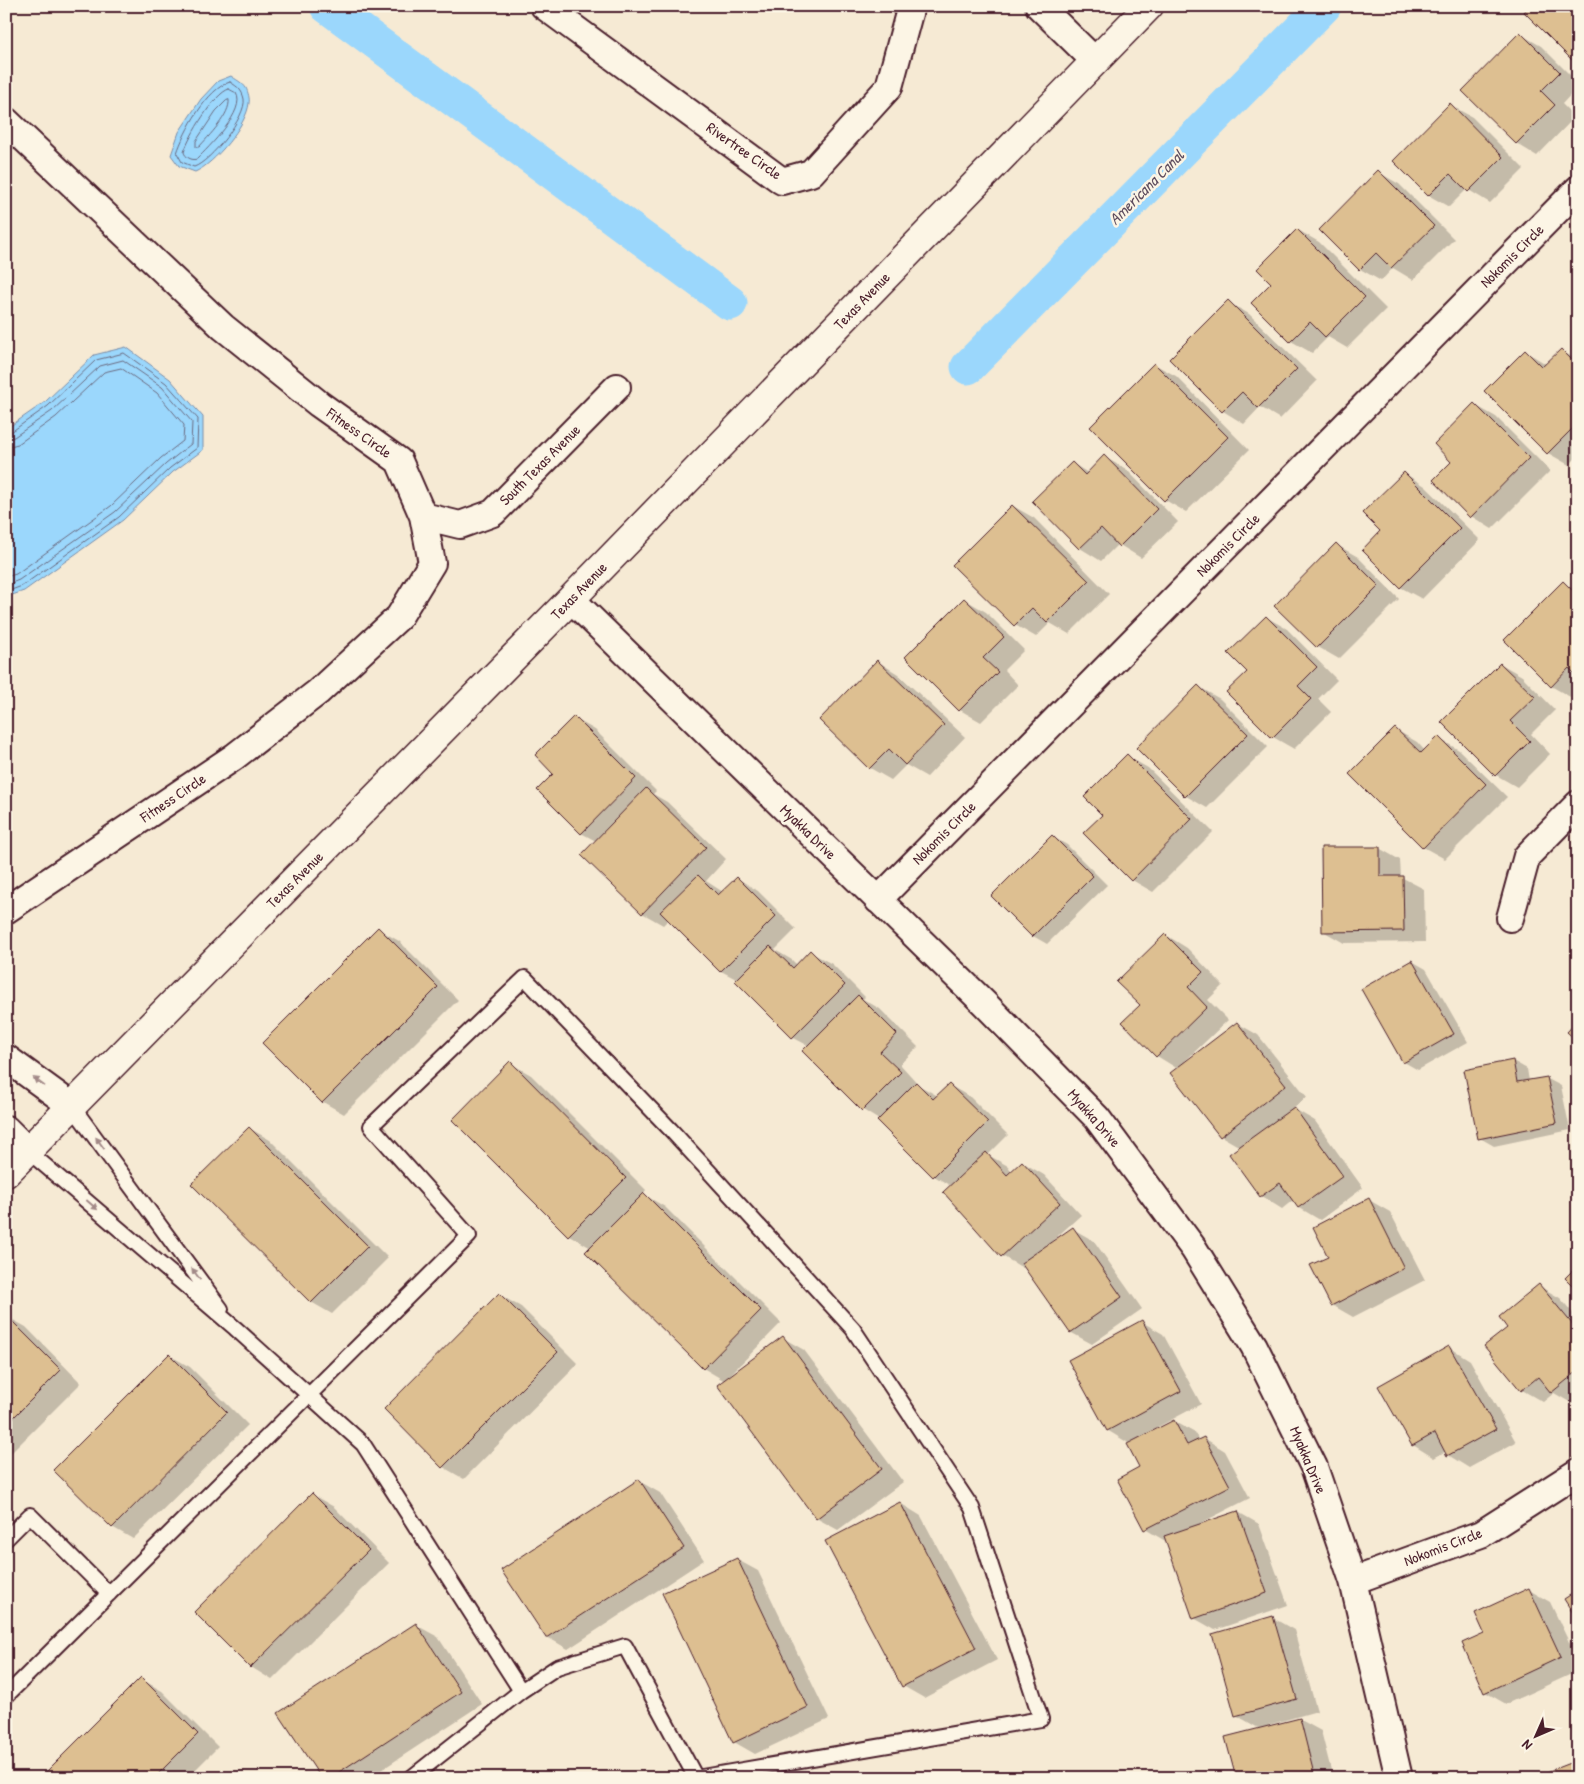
<svg xmlns="http://www.w3.org/2000/svg" width="1584" height="1784" font-family="'Patrick Hand',sans-serif">
<rect width="100%" height="100%" fill="#f6ead4"/>
<filter id="ink" filterUnits="userSpaceOnUse"><feTurbulence type="fractalNoise" baseFrequency=".02" numOctaves="2"/><feDisplacementMap in="SourceGraphic" scale="10" xChannelSelector="R" yChannelSelector="G"/><feConvolveMatrix kernelMatrix="1 2 1 2 8 2 1 2 1" color-interpolation-filters="sRGB"/></filter>
<g filter="url(#ink)">
<path fill="#9bd7fc" stroke="#7b8da8" d="M231,76C235,79 243,83 246,88C248,92 250,99 249,103C247,125 214,164 195,172L179,166L171,155L179,132L201,99L218,81Z
M126,347L170,379L203,417V450L173,472L123,520L24,591L6,597V429L45,402L94,355Z"/>
<path fill="#0003" d="M1520,34L1541,46L1578,83V87L1562,104L1575,117L1537,156L1516,143Z
M1450,105L1472,117L1524,169L1490,203L1467,189L1449,207L1428,195Z
M1378,172L1399,184L1454,239L1413,280L1393,268L1381,281L1360,269Z
M1298,230L1319,242L1386,309L1347,348L1328,337L1312,353L1291,341L1273,283Z
M1228,302L1249,314L1317,381L1280,419L1260,407L1244,424L1223,411L1171,359Z
M1525,351L1546,364L1561,351L1578,360V456L1569,465L1548,453Z
M1154,364L1176,376L1249,450L1186,512L1165,500L1092,427Z
M1475,405L1496,417L1550,471L1492,529L1471,516Z
M1104,457L1126,469L1178,522L1141,558L1118,544L1101,561L1080,548L1034,501L1072,463L1088,473Z
M1404,473L1425,486L1480,540L1422,599L1400,587L1382,531Z
M1013,506L1034,518L1109,594L1069,634L1050,623L1036,637L1015,625Z
M1337,545L1358,557L1399,599L1339,659L1318,647L1276,606Z
M1563,583L1578,591V693L1572,698L1551,686Z
M964,599L986,612L1024,650L1004,670L1018,685L981,722L960,710L907,657Z
M1266,617L1287,629L1337,680L1318,699L1331,712L1294,749L1273,737L1228,692L1248,672Z
M877,661L898,674L965,737L927,777L906,765L891,780L870,768L821,720Z
M1501,664L1522,676L1555,710L1531,734L1550,754L1517,787L1496,775Z
M1199,687L1220,699L1268,747L1207,808L1186,796Z
M574,718L595,730L656,791L653,794L667,802L726,859L706,881L723,892L737,878L758,891L796,929L775,950L792,960L797,965L810,952L832,964L865,997L863,999L880,1009L918,1047L900,1064L920,1086L938,1096L949,1085L970,1097L1008,1135L988,1155L1008,1166L1012,1172L1022,1162L1044,1175L1081,1215L1051,1242L1052,1244L1073,1229L1094,1241L1142,1309L1092,1344L1070,1332L1025,1266L1023,1268L1002,1256L951,1186L934,1176L879,1120L863,1110L809,1046L792,1037L738,980L721,971L669,919L663,925L642,913L596,841L581,833L555,774Z
M1396,730L1417,742L1425,751L1438,738L1459,750L1507,797L1445,859L1423,847Z
M1127,756L1148,768L1213,832L1153,892L1132,880L1104,815Z
M1053,837L1067,845L1107,885L1047,944L1033,936L993,896Z
M1379,848L1400,860L1401,877L1424,889L1425,942L1344,943L1323,931Z
M378,929L399,941L458,1000L344,1114L323,1102L264,1043Z
M1166,935L1187,948L1223,985L1208,1000L1228,1020L1185,1061L1186,1062L1237,1023L1258,1035L1307,1097L1293,1108L1315,1121L1363,1188L1320,1220L1298,1207L1293,1200L1282,1209L1261,1196L1230,1154L1240,1147L1221,1136L1178,1069L1157,1056L1141,1005Z
M1412,961L1426,969L1468,1042L1418,1070L1404,1062Z
M1513,1061L1527,1069L1529,1081L1546,1078L1561,1086L1570,1130L1494,1146L1480,1138Z
M510,1063L531,1075L646,1190L643,1194L665,1207L781,1323L728,1377L729,1378L783,1338L804,1350L903,1482L838,1530L816,1518L725,1381L703,1368L591,1248L569,1235Z
M249,1128L270,1140L388,1258L332,1314L311,1302Z
M1369,1200L1390,1212L1425,1280L1353,1317L1332,1305L1329,1257Z
M1539,1286L1560,1298L1578,1319V1401L1573,1404L1554,1393L1543,1402L1522,1390L1486,1347L1509,1328Z
M500,1295L521,1307L578,1364L464,1479L443,1467Z
M6,1316L26,1327L81,1383L6,1458Z
M1142,1322L1163,1334L1201,1404L1152,1430L1154,1432L1174,1421L1195,1433L1199,1441L1204,1438L1225,1451L1250,1498L1203,1522L1204,1524L1238,1512L1259,1524L1288,1605L1215,1630L1194,1618L1167,1542L1145,1529L1141,1467L1130,1444L1107,1430Z
M1449,1347L1470,1360L1516,1442L1469,1468L1448,1455L1446,1451L1434,1458L1413,1445L1380,1386Z
M169,1355L190,1367L248,1425L133,1539L112,1527Z
M639,1481L660,1493L704,1560L568,1649L547,1637Z
M313,1495L334,1507L389,1563L272,1680L251,1667L196,1612Z
M900,1503L921,1516L997,1660L924,1698L903,1686Z
M736,1559L758,1571L829,1719L755,1754L734,1742Z
M1529,1590L1550,1602L1578,1661V1671L1506,1704L1485,1692L1486,1633Z
M1273,1618L1294,1630L1317,1711L1268,1725L1269,1727L1299,1719L1321,1731L1333,1778H1237L1260,1729L1236,1715Z
M416,1625L438,1637L482,1704L369,1778H322Z
M141,1679L162,1691L218,1747L187,1778H42Z"/>
<g fill="none" stroke-linecap="round" stroke-linejoin="round">
<path stroke="#6a697f" stroke-width="1" d="M230,82C238,87 242,90 244,99C247,116 210,162 194,167L182,162L177,153C184,132 207,88 230,82Z
M229,89C230,90 235,92 236,93C247,110 208,148 197,159C192,161 185,157 184,152C189,137 214,93 229,89Z
M229,100C231,114 208,137 199,147H196V141L216,111L226,101Z
M6,433L11,432L48,406L96,360L124,353L166,383L198,419L197,448L170,468L119,517L22,586L6,592
M6,439L14,437L52,411L100,366L123,360L162,387L192,422L191,444L166,464L115,512L19,580L6,585
M6,447L18,444L56,417L104,372L121,368L157,393L184,425L183,441L161,458L111,506L16,574L6,577"/>
<path stroke="#9bd7fc" stroke-width="35" d="M327,6L730,303
M968,367L1324,6"/>
</g>
<path fill="#ddbf91" stroke="#4a1f2b" d="M1529,6H1578V62L1576,64L1524,12Z
M1520,32L1560,72L1541,91L1555,105L1516,144L1462,91Z
M1450,103L1503,157L1468,192L1450,174L1428,196L1393,161Z
M1378,170L1434,226L1391,268L1376,253L1359,270L1319,230Z
M1297,229L1365,297L1325,337L1310,322L1290,342L1251,303L1271,283L1257,269Z
M1228,300L1297,369L1258,408L1242,392L1222,412L1169,359Z
M1561,349L1578,366V423L1547,454L1484,391L1525,350L1542,367Z
M1154,363L1228,437L1164,501L1090,427Z
M1474,403L1529,458L1470,518L1433,480L1451,462L1434,444Z
M1104,455L1157,509L1119,547L1101,528L1079,549L1032,501L1072,462L1085,475Z
M1404,472L1460,528L1400,588L1362,550L1380,531L1362,513Z
M1012,505L1089,581L1047,623L1032,608L1014,626L952,565Z
M1336,543L1379,586L1317,648L1274,606Z
M1563,581L1578,596V677L1569,668L1551,687L1504,640Z
M964,598L1004,637L983,658L998,672L959,711L905,657Z
M1266,616L1317,667L1298,686L1311,699L1272,738L1226,692L1247,672L1228,653Z
M877,660L944,725L905,765L889,749L869,769L819,720Z
M1500,663L1535,697L1510,721L1530,741L1495,776L1441,722Z
M1198,685L1248,734L1185,797L1136,748Z
M574,716L636,778L581,834L537,790L553,774L535,755Z
M1395,728L1421,753L1438,736L1486,784L1423,848L1349,774Z
M1127,754L1192,819L1131,881L1083,833L1102,815L1084,797Z
M646,788L706,847L642,914L581,855Z
M1052,835L1093,876L1032,937L991,896Z
M1321,847H1380V876H1403L1404,931L1322,932Z
M698,875L718,895L737,877L776,916L720,972L660,912Z
M378,927L438,987L322,1103L262,1043Z
M1165,934L1203,972L1188,987L1207,1007L1156,1057L1122,1022L1140,1005L1116,982Z
M770,946L793,968L810,950L845,985L792,1038L735,981Z
M1412,960L1454,1034L1403,1063L1361,989Z
M858,995L897,1034L880,1052L901,1072L862,1111L802,1051Z
M1578,1020V1042L1567,1032Z
M1237,1022L1286,1085L1220,1137L1170,1073Z
M1513,1060L1517,1082L1547,1077L1557,1123L1478,1139L1464,1070Z
M510,1061L626,1178L568,1236L452,1120Z
M916,1082L933,1099L949,1084L988,1122L933,1177L877,1121Z
M1294,1107L1343,1176L1298,1208L1280,1183L1260,1197L1229,1154Z
M249,1127L368,1246L311,1303L191,1184Z
M986,1152L1007,1175L1022,1161L1060,1203L1001,1257L943,1192Z
M644,1193L761,1310L703,1369L585,1252Z
M1369,1198L1404,1268L1331,1306L1310,1265L1328,1257L1313,1227Z
M1073,1227L1122,1297L1070,1333L1021,1263Z
M1578,1265V1291L1565,1278Z
M1539,1284L1578,1331V1371L1551,1393L1538,1377L1521,1391L1484,1346L1507,1328L1499,1317Z
M499,1293L558,1352L442,1468L384,1409Z
M6,1315L61,1370L6,1425Z
M1142,1320L1181,1391L1107,1431L1068,1360Z
M783,1336L882,1469L816,1519L717,1385Z
M1449,1346L1496,1429L1447,1456L1435,1433L1412,1446L1378,1386Z
M169,1354L227,1412L112,1528L53,1470Z
M1174,1420L1187,1445L1204,1437L1230,1486L1144,1530L1117,1479L1139,1467L1127,1444Z
M639,1479L684,1548L546,1638L501,1570Z
M312,1493L369,1550L250,1668L194,1612Z
M900,1502L976,1648L902,1687L825,1541Z
M1238,1511L1267,1593L1193,1619L1164,1536Z
M737,1558L808,1707L733,1743L662,1593Z
M1529,1588L1561,1657L1484,1693L1462,1643L1484,1633L1475,1613Z
M1578,1590V1621L1564,1599Z
M1273,1616L1297,1699L1235,1716L1212,1634Z
M416,1623L461,1692L330,1778H321L278,1713Z
M141,1677L198,1734L154,1778H40Z
M1300,1718L1315,1778H1236L1225,1737Z
M1575,1761L1578,1769V1778H1531Z"/>
<g fill="none" stroke-linecap="round" stroke-linejoin="round">
<defs>
<path id="service" d="M72,1106L221,1309
M28,1151L235,1328L363,1444L521,1691
M6,1539L30,1515L109,1594
M6,1696L469,1236L371,1126L525,978L671,1130L853,1329L972,1508L1041,1719L696,1778L625,1646L557,1667L521,1691L411,1778"/>
<path id="minor" d="M544,6L782,181L811,173L889,87L911,6
M1039,6L1095,61
M6,121L223,327L319,404L399,461L423,516L432,563L399,617L318,692L234,757L6,910
M423,516L460,525L493,513L617,387
M571,599L984,1003L1097,1118L1194,1249L1254,1346L1314,1467L1353,1581L1399,1778
M878,900L1578,189
M1510,918L1527,856L1578,804
M6,1058L72,1106
M6,1129L28,1151
M1353,1581L1481,1534L1578,1472"/>
<path id="tertiary" d="M6,1173L571,599L1149,6"/>
</defs>
<use href="#service" stroke="#4a1f2b" stroke-width="18"/>
<use href="#minor" stroke="#4a1f2b" stroke-width="30"/>
<use href="#tertiary" stroke="#4a1f2b" stroke-width="31"/>
<use href="#service" stroke="#fcf5e5" stroke-width="14"/>
<use href="#minor" stroke="#fcf5e5" stroke-width="26"/>
<use href="#tertiary" stroke="#fcf5e5" stroke-width="28"/>
</g>
<defs><path id="oneway-solid" d="M-6-.8H1V-3.2L6.5 0L1 3.2V.8H-6Z" transform="scale(1.25)"/></defs>
<g fill="#a38a88">
<use href="#oneway-solid" transform="translate(39 1082) rotate(-143)"/>
<use href="#oneway-solid" transform="translate(100 1143) rotate(-126)"/>
<use href="#oneway-solid" transform="translate(92 1205) rotate(41)"/>
<use href="#oneway-solid" transform="translate(196 1274) rotate(-126)"/>
</g>
</g>
<g text-anchor="middle" stroke-width="5" stroke-linejoin="round" paint-order="stroke">
<g font-size="15" fill="#4a1f2b" stroke="#fcf5e5">
<text transform="translate(744 151) rotate(35)" y="5">Rivertree Circle</text>
<text transform="translate(1512 256) rotate(-45)" y="5">Nokomis Circle</text>
<text transform="translate(862 301) rotate(-46)" y="5">Texas Avenue</text>
<text transform="translate(359 433) rotate(35)" y="5">Fitness Circle</text>
<text transform="translate(540 465) rotate(-45)" y="5">South Texas Avenue</text>
<text transform="translate(1228 545) rotate(-45)" y="5">Nokomis Circle</text>
<text transform="translate(579 591) rotate(-46)" y="5">Texas Avenue</text>
<text transform="translate(173 798) rotate(-34)" y="5">Fitness Circle</text>
<text transform="translate(808 832) rotate(44)" y="5">Myakka Drive</text>
<text transform="translate(944 833) rotate(-45)" y="5">Nokomis Circle</text>
<text transform="translate(295 880) rotate(-45)" y="5">Texas Avenue</text>
<text transform="translate(1094 1118) rotate(49)" y="5">Myakka Drive</text>
<text transform="translate(1308 1460) rotate(67)" y="5">Myakka Drive</text>
<text transform="translate(1443 1547) rotate(-21)" y="5">Nokomis Circle</text>
</g>
<g font-size="16" font-style="italic" fill="#5e4d5f" stroke="#fcf5e5">
<text transform="translate(1146 187) rotate(-45)" y="6">Americana Canal</text>
</g>
</g>
<rect width="1584" height="1784" fill="none" stroke="#fcf5e5" stroke-width="25"/>
<rect x="12" y="12" width="1559" height="1759" fill="none" stroke="#4a1f2b" stroke-width="2" filter="url(#ink)"/>
<g transform="translate(1536 1736) rotate(225)" stroke="#fcf5e5" stroke-width="4" paint-order="stroke">
<path d="M0-4L9 19L0 12L-9 19Z" fill="#4a1f2b"/>
<text y="-8" font-size="14" font-weight="bold" text-anchor="middle" fill="#4a1f2b">N</text>
</g>
</svg>
